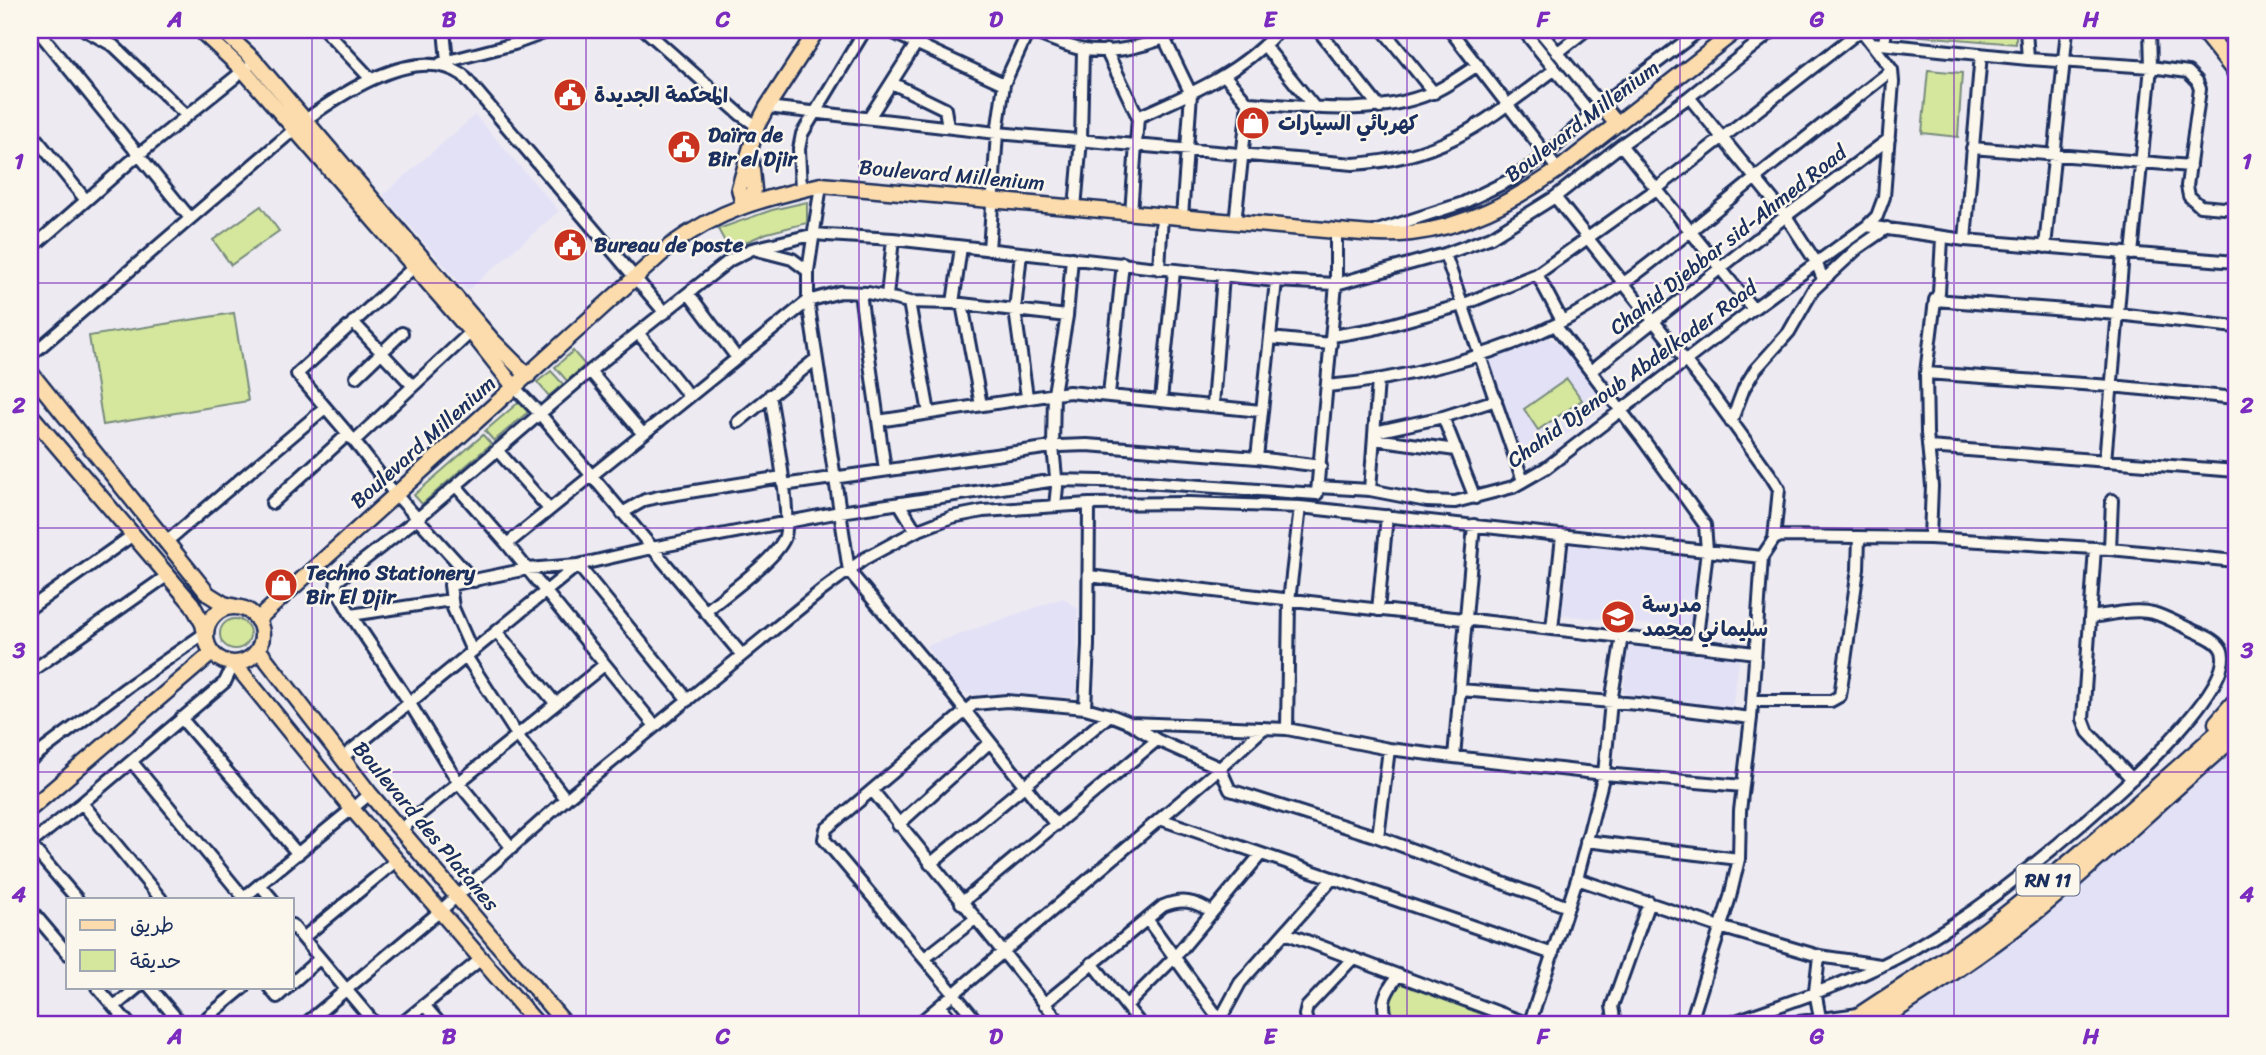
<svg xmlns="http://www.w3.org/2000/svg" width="2266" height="1055" font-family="Sriracha,'Playpen Sans Arabic',sans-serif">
<rect width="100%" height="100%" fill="#edeaf2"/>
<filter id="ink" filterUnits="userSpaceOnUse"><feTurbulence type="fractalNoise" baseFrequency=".0143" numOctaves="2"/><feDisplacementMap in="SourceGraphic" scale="14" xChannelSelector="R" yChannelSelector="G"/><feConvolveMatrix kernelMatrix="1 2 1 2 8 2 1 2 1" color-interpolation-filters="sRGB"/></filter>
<g filter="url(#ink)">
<path fill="#e3e1f6" d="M475,115L559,211L467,291L383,195Z
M1545,336L1564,346L1605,404L1604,408L1524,464L1488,361Z
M1570,545L1697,557L1691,629L1562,615Z
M1063,598L1078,609L1077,694L1074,697L975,695L957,691L926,646Z
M1629,642L1740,655L1732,708L1623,694Z
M2236,748V1025H1878L1988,955L2222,757Z"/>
<path fill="#d4e79c" stroke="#788b7d" stroke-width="2" d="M1887,30H2016V44L1886,33Z
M1928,70L1962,73L1958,137L1922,133Z
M807,202V223L767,233L729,249L718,229L772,210Z
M261,206L279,231L231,265L213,240Z
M234,313L248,401L103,425L89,336Z
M573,351L585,365L567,381L555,367Z
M551,371L563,384L549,396L537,382Z
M1567,379L1582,400L1538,430L1524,409Z
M519,402L528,412L494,441L485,431Z
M483,435L491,444L422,504L414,495Z
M220 634a15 15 0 1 1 30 0a15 15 0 1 1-30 0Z
M1404,977L1503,1023L1496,1025H1395C1386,1001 1390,997 1404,977Z"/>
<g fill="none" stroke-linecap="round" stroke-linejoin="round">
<defs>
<path id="minor" d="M85,30L114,46L186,115
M325,30L371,79
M444,30L447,61
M645,30L741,115L757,126
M887,30L1004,84
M1028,30C1045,37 1063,45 1080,49C1113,56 1154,44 1182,30
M1318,30L1380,108
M1383,30L1434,93
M1450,30L1558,170
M1523,30L1591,114
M1539,30L1601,105
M2026,30L2028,59
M39,32L190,218
M1164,38L1191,94L1182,217
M1871,43L2028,59L2151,67L2188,72L2197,81L2200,89L2187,186L2189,196L2200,206L2236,209
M1884,44L1886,30
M1264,45L1315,108
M1106,50L1138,117L1131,213
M1557,53L1586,30
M441,63L514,44L552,30
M1225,76L1248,103
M892,83L945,109L948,127
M1689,97L1786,216L1816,262L1823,279
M767,107L997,133L1353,164C1443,159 1486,121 1554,70
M1138,117C1190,94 1241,73 1279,30
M869,118L916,44
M30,131L85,199
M1621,145L1753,309
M1972,148L2190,166
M821,185L808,271V301L849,571L952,694L1056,825
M801,190L799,149L802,134L865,30
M1555,197L1711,393L1771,476L1779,489L1774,539
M1075,208L1081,140L1083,50
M1235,223L1248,103C1310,107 1372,117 1431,93C1447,87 1463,74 1478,65
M1867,226L1965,240L2236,262
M1374,232L1463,203L1512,179L1546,155L1601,105L1700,30
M1965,240L1981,54
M30,246L35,245L138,155L248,67
M2045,247L2067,30
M757,250L792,259L808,271
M989,250L997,133L1004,84L1029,30
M1021,253L1015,310L1027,397
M1445,254L1523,481
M2132,254L2151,67L2150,30
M414,267L297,374L354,441L391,489L474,581
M1159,269L1162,215
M1537,274L1562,321
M860,293L885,470
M689,294L737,358
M887,296L893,239
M1935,300L2117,314L2236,327
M909,302L929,413
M953,303L961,247
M962,304L981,405
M353,322L412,385
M1555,325L1642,438L1705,525L1707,550L1696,646
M639,334L689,396
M1332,336L1374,329L1462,305L1537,274L1655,190L1861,30
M1270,338L1331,344
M30,356L304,121C342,93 416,43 463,75L665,313
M590,371L642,433
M1591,371L1786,216L1889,139
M1926,373L2111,386L2236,398
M356,377L402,333
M1327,386C1401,380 1491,357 1557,324C1617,294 1669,248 1721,206C1777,160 1835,115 1892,70
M515,388L540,414L742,655
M1109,394L1123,263
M1161,400L1174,271
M1213,405L1223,276
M1443,417L1475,498
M878,421L1069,392L1261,411
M738,422L816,359
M1731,422L1744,388L1755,370L1789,332L1813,290L1858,248L1887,228
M1375,432L1443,417L1496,400
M1374,439L1456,450
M354,441L471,332
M1929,447L2236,471
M497,450L549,509
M1257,458L1276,281
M2105,461L2123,254
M783,485L1059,446L1087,445L1257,458L1321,466
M456,486L507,544L655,726
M1318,487L1370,490L1427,501L1455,502L1513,487L1546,468L1753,309L1867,226L1877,216L1884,197L1893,82L1892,70L1861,30
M1370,490L1378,380
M1317,492L1336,284V231
M272,503L348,434
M899,503L916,531
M1055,506L1057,487L1053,447L1054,393L1067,316L1072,258
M622,513L645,500L658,497L782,477
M1930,538L1932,486L1927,433L1926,373L1935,300L1939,293L1942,238
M165,543L325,408
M507,544L808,301L840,292L868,293L909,302L953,303L1067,316
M2095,548L2083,719L2088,732L2132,779
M2110,549L2112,500
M1762,557L1774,539L1781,536L1930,538L2110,549L2236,561
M1089,576C1311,604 1533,625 1755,653
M30,608L133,535
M1378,610L1387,516
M705,612C726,594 773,562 784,539C793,520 774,421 770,395
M351,615L451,600
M1552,629L1562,536
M496,631L556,704
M472,651L453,608L450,585L527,569L578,565L688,700
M466,656L517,735L566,799
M30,672L168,575
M1460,690L1638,704L1751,718
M1752,701H1831L1840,696L1858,569L1859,537
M1085,708L1088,645L1089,504
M181,718L298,854
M1130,723L1287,729L1389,749L1454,757L1604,774L1743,786
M1287,729L1289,601L1300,507
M1157,740L1220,768L1230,790L1378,837L1568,907
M1454,757L1474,525
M342,758L578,565L652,548L840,512L1056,480L1145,482L1317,494
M30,760L126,688L205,633
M132,762L244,898
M872,790L1062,1025
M82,803L161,899
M1160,819L1553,954
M898,825L989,743
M400,830L604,665
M1378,837L1389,749
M1586,841L1739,859
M30,844L82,803L225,682L234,663
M30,844L77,899
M512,848L458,782L409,702L351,615L336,588L337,581L418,518L590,371L730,260L752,249L816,234L827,235L893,239L1276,281L1336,284L1445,254L1491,237L1555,197L1621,145L1689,97L1774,30
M930,864L1110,715L1130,723L1157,740L961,903
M1577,879L1720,927L1819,956L1880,965
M260,885L272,899
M242,899L370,794
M30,909L68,954
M1147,919L1222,1023
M292,925L376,1025
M1285,933L1529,1024
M303,938L396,861
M1819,956L1815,991L1820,1018
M925,958L975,919
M1092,963L1141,1025
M292,983L319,959
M97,987L130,1025
M150,987L182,1025
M269,987L277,997L288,987
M1044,1004L1163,906C1182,898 1194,901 1212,912
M424,1005L441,1025
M940,1006L956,1025
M1126,1006L1174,958L1261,854
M114,1007L138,987
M1220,1020L1240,983L1333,878
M198,1025L244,987
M304,1025L439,912L566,799L821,591L864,559L916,531L952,517L983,511L1089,504L1188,503L1300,507L1762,557L1751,718L1740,811L1739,859L1730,897L1690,1025
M400,1025L481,959
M917,1025L1220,768L1264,728
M980,1025L824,839L826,829L974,704L1007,701L1085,708L1110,715
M1308,1025L1305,1015L1307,1007L1353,958
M1388,1025C1380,1000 1384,996 1398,975
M1529,1025L1577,879L1604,774L1611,702L1622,636
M1615,1025L1612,1006L1649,902
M1725,1025C1785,1003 1856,982 1911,950C1933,937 1954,924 1974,910C2018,880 2240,703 2222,651C2218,640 2202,635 2192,630C2180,625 2167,617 2153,613C2134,608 2110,615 2090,617
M1777,1025L1859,1014"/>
<path id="major" d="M200,30L245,72L471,332L515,388
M222,30L253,59L492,340L528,376
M1601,105L1616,123
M749,203L754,190L751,160
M743,205L739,188L757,126L767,107L817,30
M30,372L208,594L224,604L236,607
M30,414L192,604L203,624L206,638
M206 635a28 28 0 1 1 56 0a28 28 0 1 1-56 0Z
M257,620L670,246C720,209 762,199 821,185L1336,231C1361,233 1386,236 1411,233C1466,227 1513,201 1558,170L1737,30
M258,649L370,794L566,1025
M234,663L353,810L538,1025
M30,809L212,653"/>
<path id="highway" d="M2203,30L2236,72
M2232,30L2236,34
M2217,723L2236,701
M1846,1025C1893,992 1943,964 1988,929C2074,863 2155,789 2236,717
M1872,1025C1926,990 1980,955 2031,915C2102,858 2166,793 2236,735"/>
</defs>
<use href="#minor" stroke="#1b2f5e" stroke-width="16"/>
<use href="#major" stroke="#1b2f5e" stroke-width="19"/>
<use href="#highway" stroke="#1b2f5e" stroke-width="21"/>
<use href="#minor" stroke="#fbf7ec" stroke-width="10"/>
<use href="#major" stroke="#fcdcac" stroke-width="14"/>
<use href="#highway" stroke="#fcdcac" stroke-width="16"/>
</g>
</g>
<path fill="none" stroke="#7b2cbf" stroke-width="2" stroke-opacity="0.55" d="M312,30V1025M586,30V1025M859,30V1025M1133,30V1025M1407,30V1025M1680,30V1025M1954,30V1025M30,283H2236M30,528H2236M30,772H2236"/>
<defs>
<symbol id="civic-disc" viewBox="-11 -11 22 22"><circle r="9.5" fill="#c8321e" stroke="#fbf7ec"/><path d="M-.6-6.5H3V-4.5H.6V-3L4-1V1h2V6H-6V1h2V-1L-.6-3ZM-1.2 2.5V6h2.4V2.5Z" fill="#fff"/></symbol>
<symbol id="shop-disc" viewBox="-11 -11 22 22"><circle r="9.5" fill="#c8321e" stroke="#fbf7ec"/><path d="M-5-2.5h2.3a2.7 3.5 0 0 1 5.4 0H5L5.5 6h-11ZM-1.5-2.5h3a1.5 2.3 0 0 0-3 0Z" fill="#fff"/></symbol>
<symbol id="school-disc" viewBox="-11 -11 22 22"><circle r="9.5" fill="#c8321e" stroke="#fbf7ec"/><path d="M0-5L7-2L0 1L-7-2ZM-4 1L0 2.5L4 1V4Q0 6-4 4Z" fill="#fff"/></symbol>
</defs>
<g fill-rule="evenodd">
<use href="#civic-disc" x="551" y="76" width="38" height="38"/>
<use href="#shop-disc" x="1234" y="104" width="38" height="38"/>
<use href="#civic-disc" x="665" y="128" width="38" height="38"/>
<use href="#civic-disc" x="551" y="226" width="38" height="38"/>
<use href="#shop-disc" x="262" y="566" width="38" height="38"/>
<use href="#school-disc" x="1599" y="598" width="38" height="38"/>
</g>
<g text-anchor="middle" stroke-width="5" stroke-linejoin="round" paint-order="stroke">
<rect fill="#fbf7ec" stroke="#5e6b89" stroke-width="2" x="2016.5" y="864.5" width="63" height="31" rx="5"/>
<g font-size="19" font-weight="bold" fill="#1b2f5e">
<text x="2048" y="887">RN 11</text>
</g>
<g font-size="21" font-weight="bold" fill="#1b2f5e" stroke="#fbf7ec" text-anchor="start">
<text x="594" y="102">المحكمة الجديدة</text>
<text x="1278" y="130">كهربائي السيارات</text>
<text x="708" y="142">Daïra de<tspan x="708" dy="24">Bir el Djir</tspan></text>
<text x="594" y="252">Bureau de poste</text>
<text x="306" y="580">Techno Stationery<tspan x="306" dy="24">Bir El Djir</tspan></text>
<text x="1642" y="612">مدرسة<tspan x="1642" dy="24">سليماني محمد</tspan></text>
</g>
<g font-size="21" fill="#1b2f5e" stroke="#fbf7ec">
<text transform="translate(1582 121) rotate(-37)" y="7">Boulevard Millenium</text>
<text transform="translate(952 175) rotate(5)" y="7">Boulevard Millenium</text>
<text transform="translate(1728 240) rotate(-38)" y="7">Chahid Djebbar sid-Ahmed Road</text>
<text transform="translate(1632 374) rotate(-36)" y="7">Chahid Djenoub Abdelkader Road</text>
<text transform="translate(423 442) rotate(-42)" y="7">Boulevard Millenium</text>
<text transform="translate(426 826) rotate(50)" y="7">Boulevard des Platanes</text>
</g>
</g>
<rect width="2266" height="1055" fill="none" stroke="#fbf7ec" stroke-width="77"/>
<rect x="66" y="898" width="228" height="91" fill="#fbf7ec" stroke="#a1a7b3" stroke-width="2"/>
<rect x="80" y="920" width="35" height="10" fill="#fcdcac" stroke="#a1a7b3" stroke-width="2"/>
<text x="130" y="932" font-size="21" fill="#1b2f5e">طريق</text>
<rect x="80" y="950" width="35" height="21" fill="#d4e79c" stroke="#a1a7b3" stroke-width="2"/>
<text x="130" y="968" font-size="21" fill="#1b2f5e">حديقة</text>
<rect x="38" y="38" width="2190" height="978" fill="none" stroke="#7b2cbf" stroke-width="2.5"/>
<g font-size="23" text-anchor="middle" font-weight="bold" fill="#7b2cbf">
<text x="175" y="27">A</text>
<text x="449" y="27">B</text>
<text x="723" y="27">C</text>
<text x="996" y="27">D</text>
<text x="1270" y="27">E</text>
<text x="1543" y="27">F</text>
<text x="1817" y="27">G</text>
<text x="2091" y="27">H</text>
<text x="19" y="169">1</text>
<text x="2247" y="169">1</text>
<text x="19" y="413">2</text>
<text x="2247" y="413">2</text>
<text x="19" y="658">3</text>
<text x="2247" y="658">3</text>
<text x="19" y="902">4</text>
<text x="2247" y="902">4</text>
<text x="175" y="1044">A</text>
<text x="449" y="1044">B</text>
<text x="723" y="1044">C</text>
<text x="996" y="1044">D</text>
<text x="1270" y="1044">E</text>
<text x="1543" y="1044">F</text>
<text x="1817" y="1044">G</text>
<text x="2091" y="1044">H</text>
</g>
</svg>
